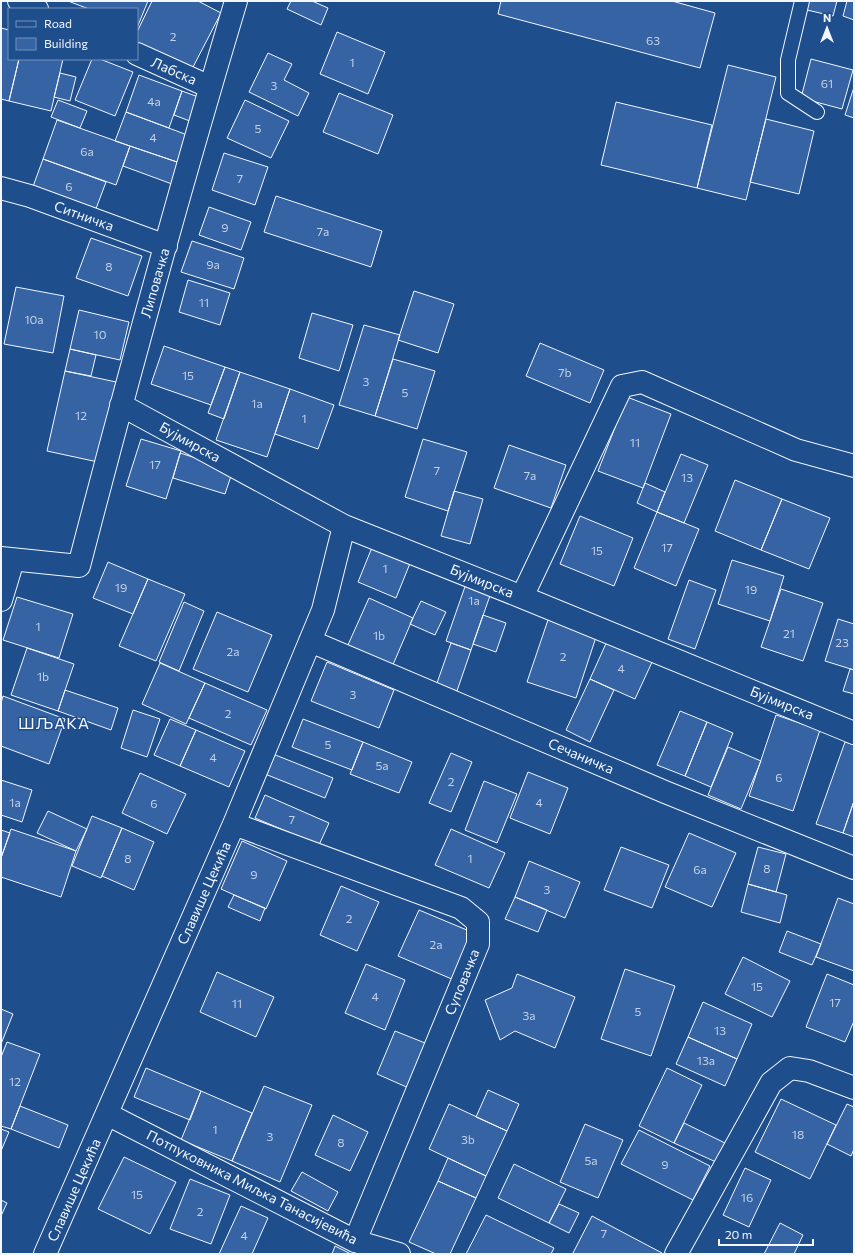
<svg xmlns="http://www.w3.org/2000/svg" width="855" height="1255" font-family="Commissioner,sans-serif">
<rect width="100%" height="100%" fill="#1f4e8c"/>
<path fill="#3563a3" stroke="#f2f6ff" d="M68,1H148L137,28V9H89Z
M152,1H198L221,13L192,69L137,42V32Z
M291,1H312L328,8L321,25L287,9Z
M501,1H672L715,13L700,68L498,14Z
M809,1H837L833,16L807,10Z
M847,1H854V20L843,16Z
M1,28L9,30V59H19L9,101L1,99Z
M337,32L385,52L368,94L320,74Z
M268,53L292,64L284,80L309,93L298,116L249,92Z
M19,59H63L51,111L9,101Z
M92,59H100L133,72L115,116L75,100Z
M811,59L853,70L842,109L801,98Z
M728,65L776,77L746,200L697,188Z
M60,73L76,77L70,101L54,97Z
M139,75L182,91L169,128L126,112Z
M854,87V118L845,115Z
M182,91L204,99L195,123L174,115Z
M339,93L393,115L378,154L323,132Z
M58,100L87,111L80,128L51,117Z
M245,100L289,121L271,158L227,138Z
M616,102L712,125L697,188L601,165Z
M126,112L190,136L180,163L115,141Z
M766,119L814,131L799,194L750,182Z
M57,120L130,146L116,185L43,159Z
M130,146L180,163L172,184L123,166Z
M224,153L268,167L255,205L212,190Z
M43,159L106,182L94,214L31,192Z
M276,196L382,231L371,267L264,232Z
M209,207L251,222L241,250L199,235Z
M91,238L142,256L128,296L76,278Z
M192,241L244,258L234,289L181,272Z
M188,280L230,293L220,325L179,312Z
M16,287L64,296L53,353L4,344Z
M414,291L454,304L438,353L398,340Z
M79,310L129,322L120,360L70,349Z
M312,313L353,325L339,371L299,358Z
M364,325L400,335L375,416L339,405Z
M540,343L604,370L590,403L526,376Z
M164,346L225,367L211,405L151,384Z
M70,349L96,355L91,376L65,371Z
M393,359L435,371L417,429L375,416Z
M225,367L240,372L224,419L208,413Z
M65,371L116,382L98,462L47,451Z
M240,372L290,389L267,457L216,440Z
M290,389L334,405L318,449L275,434Z
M627,397L671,414L643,488L598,471Z
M141,439L181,451L166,499L126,486Z
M423,439L467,452L448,511L405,497Z
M509,445L566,465L551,508L494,488Z
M180,453L233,470L225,494L173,478Z
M681,454L708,465L684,523L657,512Z
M735,480L782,499L761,550L715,531Z
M645,483L665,492L657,512L637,503Z
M454,491L483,499L470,544L441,536Z
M782,499L830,518L809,569L761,550Z
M657,512L699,529L676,586L634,568Z
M580,516L633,538L614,586L560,564Z
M375,540L413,556L396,598L358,582Z
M732,560L784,576L770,621L718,604Z
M108,562L148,579L133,614L93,598Z
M468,578L493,587L471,650L446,641Z
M148,579L185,594L156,661L119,646Z
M689,580L716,590L695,649L668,639Z
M781,589L823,603L803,661L761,647Z
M17,597L73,614L59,658L3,640Z
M369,598L413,618L392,667L347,647Z
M421,601L446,612L435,635L410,624Z
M184,602L204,611L179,671L159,662Z
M217,612L272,635L248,692L193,669Z
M550,614L598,631L576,698L527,682Z
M483,615L506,623L496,652L473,644Z
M838,619L854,624V670L825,661Z
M608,639L653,660L635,699L590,679Z
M451,643L471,650L457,691L437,683Z
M27,648L74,664L58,711L11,695Z
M327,662L394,690L379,728L311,701Z
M160,663L205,683L186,724L142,704Z
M850,669L854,670V694L843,691Z
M590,679L614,690L590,742L566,730Z
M205,683L267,710L251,745L189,718Z
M65,690L118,708L111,730L58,711Z
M3,696L65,719L49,764L1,746V703Z
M133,710L160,719L147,757L121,748Z
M680,711L707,722L685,776L657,765Z
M776,715L820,730L793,811L749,796Z
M170,719L196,730L180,766L154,755Z
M303,719L363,742L352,770L292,747Z
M707,722L733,733L711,787L685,776Z
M196,730L245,751L229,787L180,766Z
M363,742L412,762L399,793L350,774Z
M845,742L854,745V801L843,833L816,824Z
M728,747L761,761L741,809L708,795Z
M451,753L472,762L451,812L429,803Z
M273,754L333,778L325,798L265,774Z
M528,772L568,788L550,834L510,818Z
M140,773L186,794L167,834L122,813Z
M1,780L32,790L22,822L1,815Z
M484,781L517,794L497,843L465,830Z
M265,795L329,823L319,845L255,818Z
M854,801V837L843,833Z
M48,811L87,829L76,851L37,833Z
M92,816L122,828L101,878L72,866Z
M122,828L154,842L134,890L102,876Z
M11,829L76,851L61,897L1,877V858Z
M451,829L505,853L489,888L435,865Z
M1,830L10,833L1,858Z
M689,833L736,853L712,907L665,887Z
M242,841L287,861L266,909L221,889Z
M621,847L669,865L652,908L604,890Z
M758,847L786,854L776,892L748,884Z
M529,861L580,882L565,918L515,897Z
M748,884L787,895L780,923L741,912Z
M341,886L379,902L357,951L320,935Z
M234,895L265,908L260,921L228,907Z
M515,897L547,910L538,932L505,919Z
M838,898L854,904V971L816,957Z
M419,910L474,933L454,980L398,956Z
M787,931L821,944L812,965L779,952Z
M743,957L790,981L772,1017L725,994Z
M366,964L405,980L385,1030L345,1013Z
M625,969L675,986L651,1056L601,1039Z
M217,972L274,997L256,1037L200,1012Z
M517,974L575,997L555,1048L515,1031L500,1040L485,1000L512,988Z
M827,974L854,985V1021L845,1042L806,1027Z
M703,1002L752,1024L737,1059L688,1037Z
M1,1009L13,1014L1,1044Z
M395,1031L430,1045L411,1089L377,1074Z
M688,1037L737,1059L725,1086L676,1064Z
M7,1042L40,1054L11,1129L1,1126V1057Z
M146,1068L201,1091L190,1120L134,1097Z
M667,1068L702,1085L674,1143L639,1126Z
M264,1086L312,1105L280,1182L232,1161Z
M488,1090L519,1104L507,1131L476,1117Z
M201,1091L252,1113L232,1161L181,1140Z
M781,1099L836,1125L810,1179L755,1152Z
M449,1104L507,1131L486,1176L429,1149Z
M847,1104L854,1107V1149L851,1156L827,1144Z
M20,1106L68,1125L59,1148L11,1129Z
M333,1115L368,1132L350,1171L315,1155Z
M684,1123L725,1143L716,1162L674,1143Z
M585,1124L623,1140L598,1198L560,1182Z
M1,1129L9,1132L1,1151Z
M639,1130L710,1166L693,1200L621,1164Z
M124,1157L176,1182L150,1234L98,1209Z
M448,1158L486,1176L476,1198L438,1181Z
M514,1164L566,1189L549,1223L498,1198Z
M745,1168L771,1180L749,1227L723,1215Z
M302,1172L338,1192L328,1211L291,1191Z
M190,1179L230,1195L211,1244L170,1229Z
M438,1181L476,1198L450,1254H436L409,1242Z
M1,1200L7,1203L1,1216Z
M559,1204L579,1213L569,1233L549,1223Z
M241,1206L268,1218L252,1254H219Z
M486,1215L554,1248L551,1254H466Z
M592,1216L662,1253V1254H575L573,1253Z
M780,1223L803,1235L794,1254H764Z
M335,1246L351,1254H332Z"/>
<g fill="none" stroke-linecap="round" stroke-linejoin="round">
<defs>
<path id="lane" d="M802,1L788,60V93L817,112"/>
<path id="street" d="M19,1L37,9
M137,54L210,87
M1,188L30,196L166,246
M121,405L344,526L522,597L854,733
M1,558L79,566C128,377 180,188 236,1
M522,597L622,386L642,382L796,450L854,466
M1,600L13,560
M310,641L665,792L854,868
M234,824L461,908L478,922V944L355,1241
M107,1114L355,1241L399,1254
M45,1254L234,824L323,610L344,526
M676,1254L771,1083L790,1068L809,1071L854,1088"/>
</defs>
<use href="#lane" stroke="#f2f6ff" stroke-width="16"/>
<use href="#street" stroke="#f2f6ff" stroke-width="24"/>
<use href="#lane" stroke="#1f4e8c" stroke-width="14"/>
<use href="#street" stroke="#1f4e8c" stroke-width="22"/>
</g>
<g text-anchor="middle" stroke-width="3" stroke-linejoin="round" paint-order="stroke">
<g font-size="12" fill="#c3d1e8">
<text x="173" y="41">2</text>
<text x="653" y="45">63</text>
<text x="352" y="67">1</text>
<text x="827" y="88">61</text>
<text x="274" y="90">3</text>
<text x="154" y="106">4a</text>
<text x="258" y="133">5</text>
<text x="153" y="142">4</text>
<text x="87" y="156">6a</text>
<text x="240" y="183">7</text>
<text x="69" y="191">6</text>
<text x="225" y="232">9</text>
<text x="323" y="236">7a</text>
<text x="213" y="269">9a</text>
<text x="109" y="271">8</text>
<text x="204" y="307">11</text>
<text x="34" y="324">10a</text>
<text x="100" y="339">10</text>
<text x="565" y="377">7b</text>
<text x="188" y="380">15</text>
<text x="366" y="386">3</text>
<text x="405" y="397">5</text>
<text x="257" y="408">1a</text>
<text x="81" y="420">12</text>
<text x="304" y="423">1</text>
<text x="635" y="447">11</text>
<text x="155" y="469">17</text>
<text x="437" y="475">7</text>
<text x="530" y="480">7a</text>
<text x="687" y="482">13</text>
<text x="667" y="552">17</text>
<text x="597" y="555">15</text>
<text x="385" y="573">1</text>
<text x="121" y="592">19</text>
<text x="751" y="594">19</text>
<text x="474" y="605">1a</text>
<text x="38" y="631">1</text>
<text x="789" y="638">21</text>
<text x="379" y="640">1b</text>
<text x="842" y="647">23</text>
<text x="233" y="656">2a</text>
<text x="563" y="661">2</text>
<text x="621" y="673">4</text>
<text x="43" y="681">1b</text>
<text x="353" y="699">3</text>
<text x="228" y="718">2</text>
<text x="328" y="749">5</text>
<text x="213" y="762">4</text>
<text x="382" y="770">5a</text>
<text x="779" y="782">6</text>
<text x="451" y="786">2</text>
<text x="15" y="807">1a</text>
<text x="539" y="807">4</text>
<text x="154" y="808">6</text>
<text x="292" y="824">7</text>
<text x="128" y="863">8</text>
<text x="470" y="863">1</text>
<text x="767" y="873">8</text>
<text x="700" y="874">6a</text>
<text x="254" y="879">9</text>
<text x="547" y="894">3</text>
<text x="349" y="923">2</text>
<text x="436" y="949">2a</text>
<text x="757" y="991">15</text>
<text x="375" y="1001">4</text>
<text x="835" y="1007">17</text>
<text x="237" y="1008">11</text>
<text x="638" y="1016">5</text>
<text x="529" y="1020">3a</text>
<text x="720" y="1035">13</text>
<text x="706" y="1065">13a</text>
<text x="15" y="1086">12</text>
<text x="215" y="1134">1</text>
<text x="798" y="1139">18</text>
<text x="270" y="1141">3</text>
<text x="468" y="1144">3b</text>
<text x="341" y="1147">8</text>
<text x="591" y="1165">5a</text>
<text x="665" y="1169">9</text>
<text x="137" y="1199">15</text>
<text x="747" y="1202">16</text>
<text x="200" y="1216">2</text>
<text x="604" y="1238">7</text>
<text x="244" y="1240">4</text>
</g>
<g font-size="14" fill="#f2f6ff" stroke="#1f4e8c">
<text transform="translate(174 71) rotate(24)" y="5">Лабска</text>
<text transform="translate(84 216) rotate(20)" y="5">Ситничка</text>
<text transform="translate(155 283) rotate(-74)" y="5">Липовачка</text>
<text transform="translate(190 442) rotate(29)" y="5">Бујмирска</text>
<text transform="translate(482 581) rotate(22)" y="5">Бујмирска</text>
<text transform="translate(782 703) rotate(22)" y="5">Бујмирска</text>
<text transform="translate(581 756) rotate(23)" y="5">Сечаничка</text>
<text transform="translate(204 893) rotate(-66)" y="5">Славише Цекића</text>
<text transform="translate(462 982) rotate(-68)" y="5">Суповачка</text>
<text transform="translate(252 1187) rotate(27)" y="5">Потпуковника Миљка Танасијевића</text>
<text transform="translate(74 1190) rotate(-66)" y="5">Славише Цекића</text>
</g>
<g font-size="16" letter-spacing="1" fill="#f2f6ff" stroke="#1f4e8c">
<text x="54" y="729">ШЉАКА</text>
</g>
</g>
<rect width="855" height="1255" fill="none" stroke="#f2f6ff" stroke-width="4"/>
<rect x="8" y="8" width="130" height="52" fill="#1f4e8c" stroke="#7391ba"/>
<rect x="16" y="21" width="20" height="6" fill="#1f4e8c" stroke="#7391ba"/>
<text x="44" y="28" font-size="12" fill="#f2f6ff">Road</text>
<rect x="16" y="38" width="20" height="12" fill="#3563a3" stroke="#7391ba"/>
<text x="44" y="48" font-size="12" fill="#f2f6ff">Building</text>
<g transform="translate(827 28)" stroke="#1f4e8c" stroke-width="3" paint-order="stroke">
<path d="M0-3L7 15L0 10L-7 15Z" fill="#f2f6ff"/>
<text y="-6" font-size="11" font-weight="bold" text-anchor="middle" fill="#f2f6ff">N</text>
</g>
<path d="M719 1239v6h94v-6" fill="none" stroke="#f2f6ff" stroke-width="2"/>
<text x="725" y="1239" font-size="12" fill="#f2f6ff" stroke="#1f4e8c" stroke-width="3" paint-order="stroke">20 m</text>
</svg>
